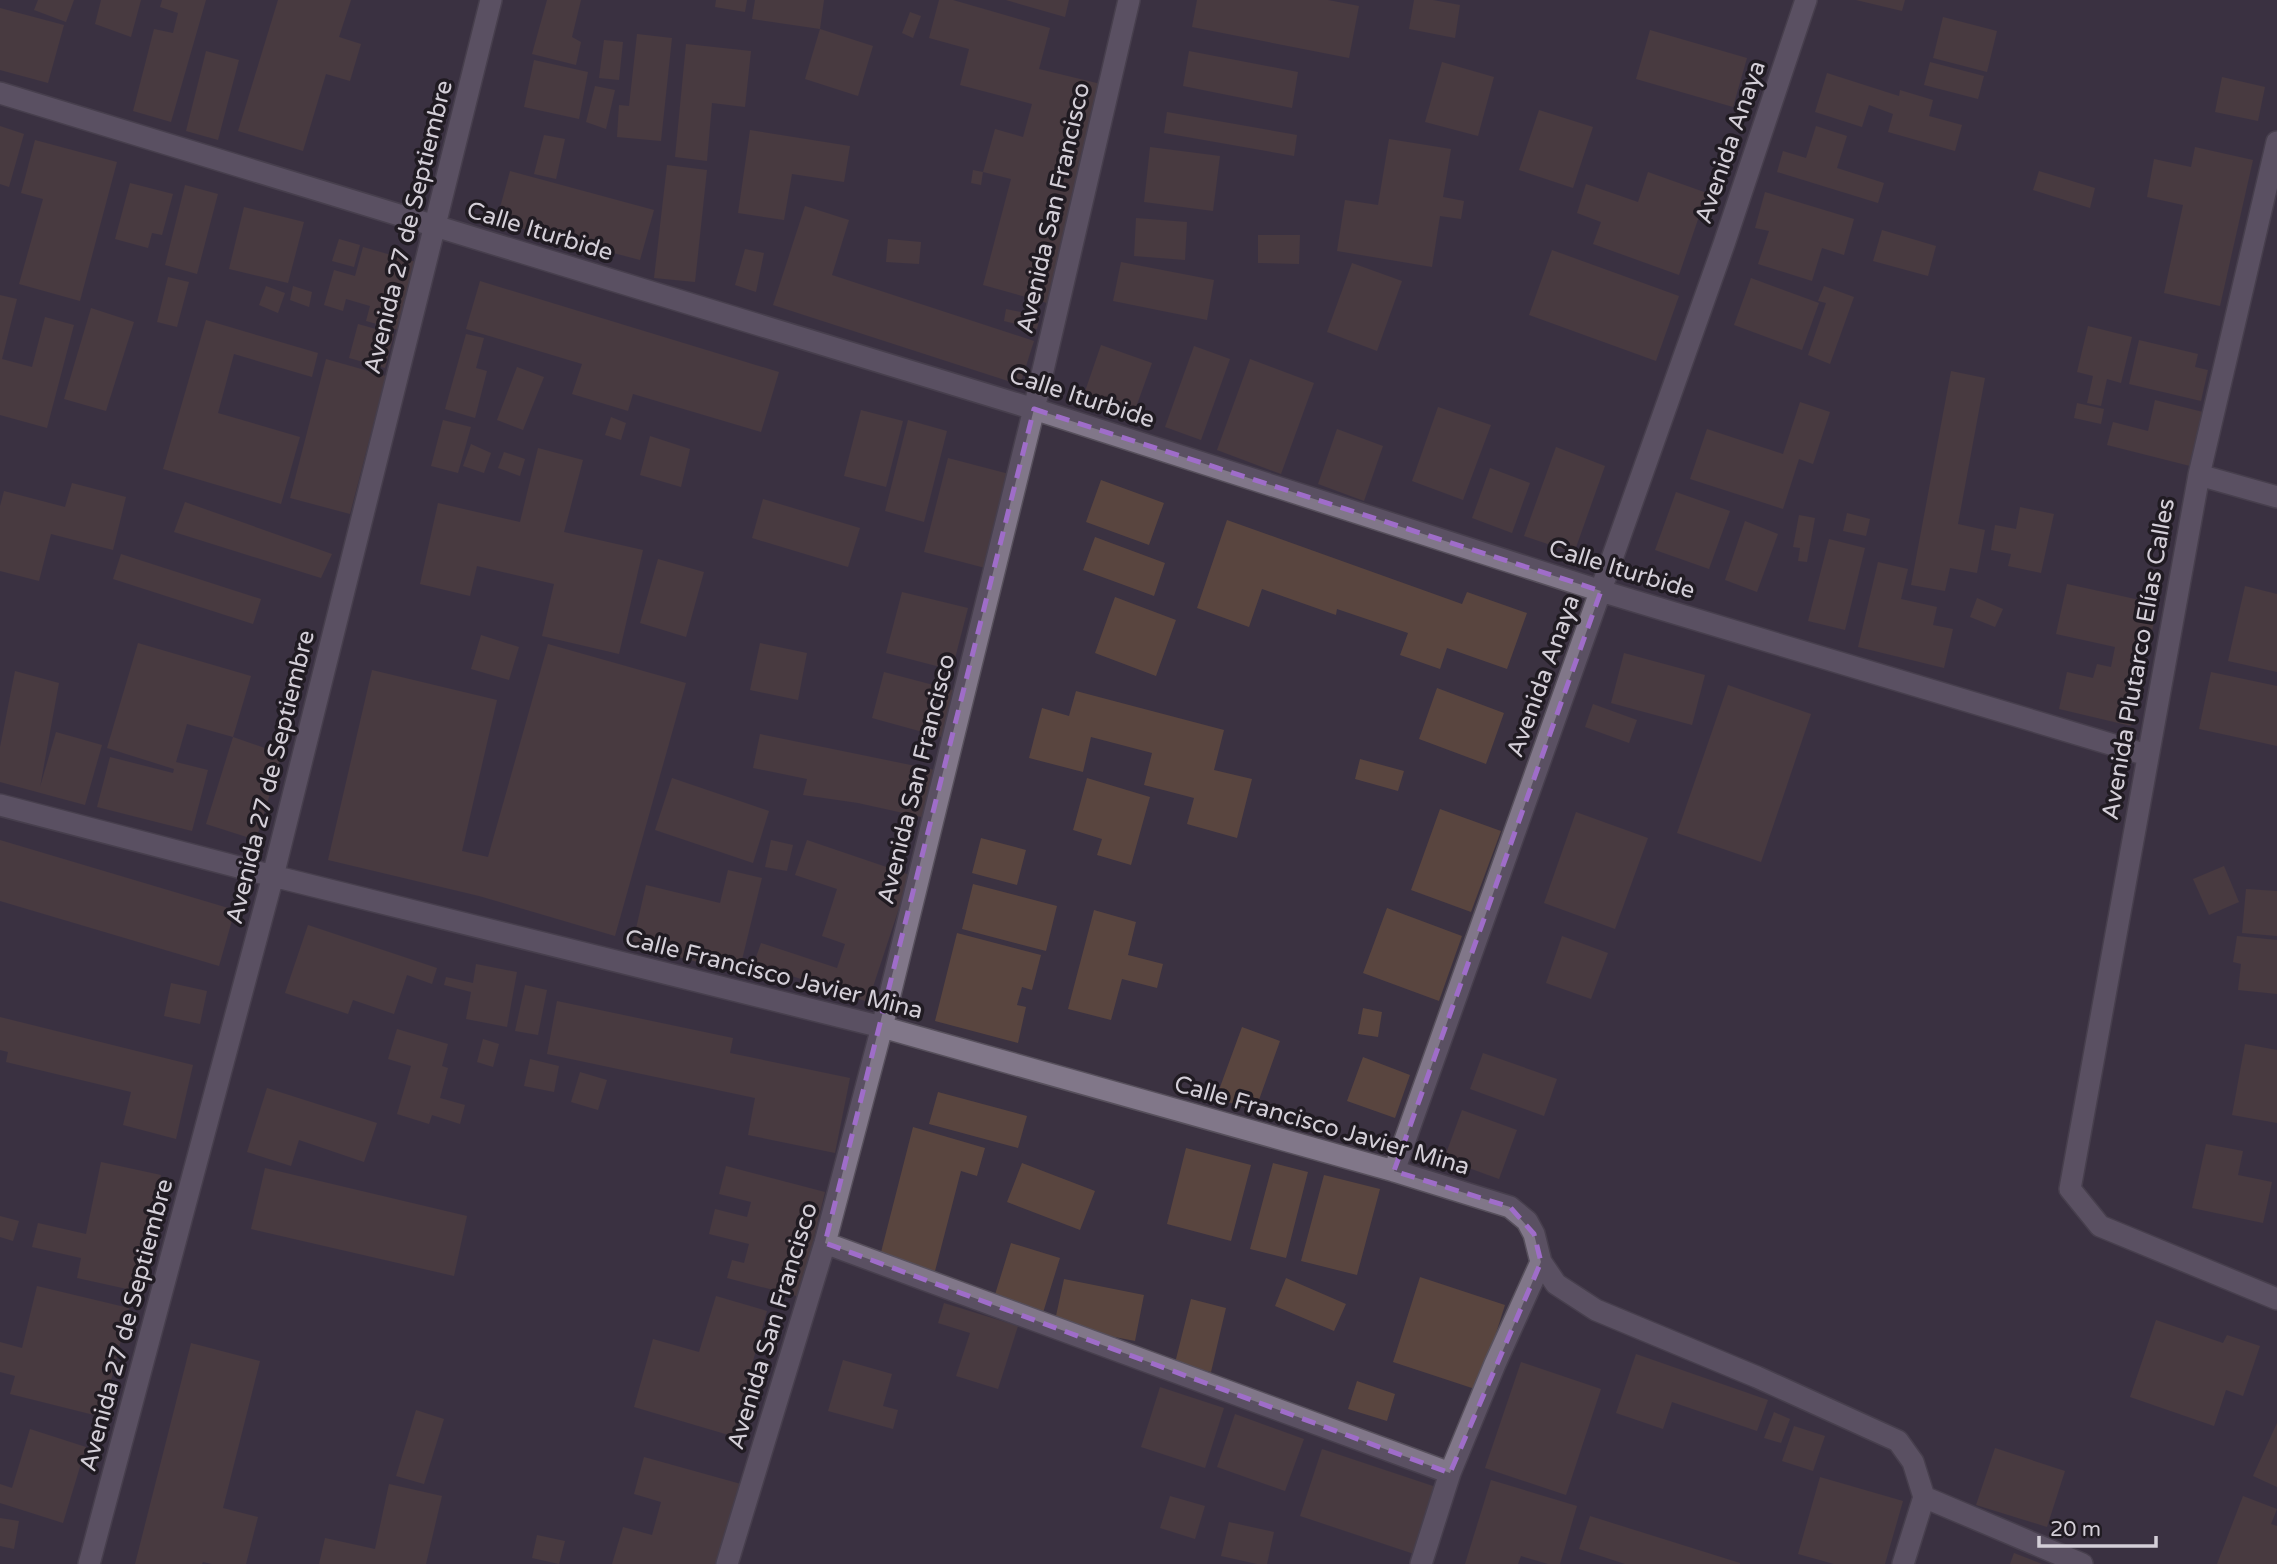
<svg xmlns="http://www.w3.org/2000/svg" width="2277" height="1564" font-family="'Varela Round',sans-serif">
<rect width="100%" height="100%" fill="#3b3241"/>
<path fill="#59453f" d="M38,0H74L66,22L34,10Z
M101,0H141L131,37L95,24Z
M162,0H206L171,122L133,111L154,29L173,33L178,13L160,7Z
M278,0H351L339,37L361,44L350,81L326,74L303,151L238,131Z
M547,0H581L572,37L581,42L576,65L532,54Z
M716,0H747L745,12L715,7Z
M755,0H824L820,29L873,46L858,96L805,79L820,29L752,19Z
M939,0H953L1050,28L1039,69L1109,86L1047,303L983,285L1011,179L983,172L981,185L971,183L973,170L983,172L995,129L1023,137L1032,104L960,85L969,49L929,38Z
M1006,0H1069L1065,17Z
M1197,0H1328L1359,6L1349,58L1192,27Z
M1414,0H1433L1460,5L1455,38L1409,29Z
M1856,0H1905L1902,11Z
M0,8L64,25L48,83L0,70Z
M910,12L921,16L913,38L902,33Z
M1943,17L1997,31L1987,72L1933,58Z
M1650,30L1747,58L1733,107L1636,79Z
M637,34L672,38L661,141L617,137L619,105L629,106Z
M604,40L623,42L619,80L599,78Z
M686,44L751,51L745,107L712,103L707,161L675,157Z
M206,51L239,60L218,140L186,131Z
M1189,51L1298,72L1292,108L1183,86Z
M534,60L588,72L579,119L524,107Z
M1442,62L1494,77L1478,136L1425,122Z
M1930,62L1984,76L1978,99L1924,85Z
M1827,73L1899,96L1900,90L1933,100L1929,116L1962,125L1955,151L1888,132L1893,114L1869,105L1862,127L1815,112Z
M2222,77L2265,87L2258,121L2215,112Z
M595,86L615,90L606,129L586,122Z
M1539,110L1593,127L1573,188L1519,170Z
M1167,112L1297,135L1294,156L1164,133Z
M0,126L24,134L9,187L0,184Z
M1816,126L1847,136L1837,168L1884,183L1878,203L1777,172L1783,151L1806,158Z
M750,130L850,146L844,182L792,174L784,220L738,213Z
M544,135L565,139L556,179L534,174Z
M1389,139L1451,149L1443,197L1464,201L1461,219L1440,216L1432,267L1337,251L1345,200L1378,205Z
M35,140L117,162L80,301L19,284L43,199L21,193Z
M1150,147L1220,156L1213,211L1144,202Z
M2195,147L2253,160L2220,306L2164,293L2183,205L2147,197L2154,159L2191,167Z
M667,165L707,170L695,282L654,278Z
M510,171L654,210L640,260L496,222Z
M2039,171L2095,188L2090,208L2033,190Z
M1648,172L1707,193L1679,275L1593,244L1601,222L1577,213L1586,184L1638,202Z
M130,183L173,194L162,235L152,233L148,248L115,239Z
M185,185L218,194L197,274L165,265Z
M1765,192L1854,219L1844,255L1822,248L1812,281L1758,264L1769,231L1755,228Z
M805,206L849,220L832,275L1034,341L1020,385L773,305Z
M244,207L304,222L288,283L229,269Z
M1136,218L1187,222L1185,260L1134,256Z
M1882,230L1936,246L1928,276L1873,261Z
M1258,235H1300L1299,264L1258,263Z
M339,239L360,245L354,267L332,261Z
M888,239L921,242L919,264L886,262Z
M363,247L416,262L398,330L366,321L370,306L346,299L343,311L324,305L334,270L355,276Z
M745,249L764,253L756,292L735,285Z
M1552,250L1679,296L1656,361L1529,315Z
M1121,262L1214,280L1207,320L1113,301Z
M1352,263L1402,281L1377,351L1327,332Z
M168,277L189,282L177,327L157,322Z
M1751,278L1819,303L1802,350L1734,325Z
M480,281L779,372L761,432L633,394L628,411L572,394L582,364L466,329Z
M266,286L285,293L278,313L259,305Z
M293,286L312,292L309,307L290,300Z
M1824,286L1854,297L1830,364L1808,355L1826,303L1818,301Z
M0,295L17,299L2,359L32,367L45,317L74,325L47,428L0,415Z
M91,308L134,322L106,411L64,399Z
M1006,309L1040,316L1037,329L1004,321Z
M206,320L318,353L312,377L234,354L218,413L300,437L281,504L163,469Z
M358,324L394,334L385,368L349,358Z
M2088,326L2132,337L2121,383L2107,379L2101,406L2087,403L2093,376L2077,372Z
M466,334L484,338L476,368L487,371L475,418L445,409Z
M2139,340L2198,354L2195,367L2208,370L2201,401L2129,384Z
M1101,345L1152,363L1131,421L1081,403Z
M1194,346L1230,359L1201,440L1165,427Z
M326,359L386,376L350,514L290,498Z
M1250,359L1314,383L1281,474L1217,450Z
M517,367L544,377L523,430L497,420Z
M1951,371L1985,378L1958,524L1985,530L1977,573L1950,568L1945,591L1911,585Z
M2155,400L2203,412L2190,466L2107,445L2113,422L2148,431Z
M1800,402L1830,412L1813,464L1799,459L1783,509L1690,479L1707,429L1783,454Z
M2077,403L2104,409L2101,424L2074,418Z
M1438,407L1491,425L1463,500L1412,481Z
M861,410L903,421L886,487L844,476Z
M611,417L626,423L621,440L605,435Z
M443,420L471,427L458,473L431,466Z
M908,420L947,431L924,522L885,511Z
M1337,429L1383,446L1364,501L1318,484Z
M650,436L690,449L681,487L640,475Z
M471,444L491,453L484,473L463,466Z
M1556,447L1605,466L1574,553L1524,536Z
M538,448L583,460L564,532L643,550L619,654L542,636L554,584L477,566L470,596L420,584L438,503L520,522Z
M504,452L525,459L520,476L498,468Z
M948,458L1013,475L989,569L924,552Z
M1490,468L1530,483L1512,533L1472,518Z
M1101,480L1164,503L1149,545L1086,522Z
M72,483L126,497L113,550L51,534L39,581L0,571V506L4,491L65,507Z
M1676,492L1730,511L1709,569L1655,550Z
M763,499L860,528L848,567L752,538Z
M185,502L332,554L321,578L174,532Z
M2020,507L2054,514L2041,573L2008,566L2011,554L1991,550L1995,525L2016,529Z
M1847,513L1870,519L1866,536L1843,531Z
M1799,515L1815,518L1807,562L1798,561L1800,548L1793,547Z
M1227,520L1462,604L1467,592L1527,613L1507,669L1447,648L1440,669L1400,655L1408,633L1337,609L1336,615L1262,589L1249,627L1197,608Z
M1745,521L1778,534L1757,592L1725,580Z
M1095,537L1165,563L1154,596L1083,570Z
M1829,539L1865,548L1845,630L1808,621Z
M121,554L261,599L253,624L113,579Z
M658,559L704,572L686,637L640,623Z
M1878,562L1908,569L1901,599L1937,607L1933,625L1953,629L1944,668L1858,647Z
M2067,584L2158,604L2131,726L2059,709L2067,672L2093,678L2097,664L2111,667L2115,647L2056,634Z
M2245,586L2277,594V672L2228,661Z
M902,592L968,608L952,670L886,653Z
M1115,597L1176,620L1156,676L1095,653Z
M1977,598L2003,609L1995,627L1970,617Z
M481,635L519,647L509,680L471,669Z
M138,643L251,676L233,737L187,724L176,762L208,770L192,831L97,807L110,757L173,773L174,769L107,748Z
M760,643L807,653L798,700L750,690Z
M548,644L686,683L615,936L479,896L328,860L372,670L497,700L462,851L488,857Z
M1624,653L1705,675L1692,725L1611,703Z
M15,671L59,683L40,787L56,732L102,745L85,805L0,782V747Z
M884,672L960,692L948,739L872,718Z
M2211,672L2277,686V746L2199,729Z
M1728,685L1811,714L1761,862L1677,833Z
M1437,688L1504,713L1486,764L1419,739Z
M1076,691L1224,730L1214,770L1252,779L1237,838L1187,824L1194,798L1144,785L1152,753L1091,737L1083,772L1029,758L1042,708L1069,716Z
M1593,704L1637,720L1629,743L1585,727Z
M760,734L935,770L926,818L858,803L803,795L807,779L753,768Z
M233,737L282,754L256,840L206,824Z
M1360,759L1404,771L1398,791L1355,779Z
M672,778L769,811L753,863L655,830Z
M1087,778L1150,797L1131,865L1097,855L1102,839L1073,830Z
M1440,809L1501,831L1471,912L1411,890Z
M1576,812L1648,838L1615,929L1544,903Z
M981,838L1026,850L1017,885L972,873Z
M0,840L235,910L219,966L0,901Z
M771,840L793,845L787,871L765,867Z
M807,840L910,875L868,1002L754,963L761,943L837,968L845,944L822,936L837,889L795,875Z
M2224,866L2239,902L2209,915L2193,879Z
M728,870L762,878L739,972L632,946L646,885L720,903Z
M973,884L1057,906L1046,951L962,929Z
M2246,889L2277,891V936L2242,933Z
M1387,908L1462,936L1439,1001L1363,973Z
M1094,910L1136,922L1128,955L1163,964L1157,988L1122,979L1111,1020L1068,1009Z
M308,925L437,968L432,984L407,975L394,1014L353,1000L348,1014L285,993Z
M957,933L1041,955L1032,990L1022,987L1017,1005L1026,1007L1018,1043L935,1021Z
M1562,936L1608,953L1591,999L1546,983Z
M2237,936L2277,940V994L2238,990L2241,964L2233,962Z
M476,964L517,972L507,1027L466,1019L471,992L444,985L446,977L473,983Z
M171,983L207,991L200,1024L164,1016Z
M525,985L547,990L538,1035L515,1031Z
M557,1001L733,1038L730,1053L850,1078L835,1153L748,1135L755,1098L547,1054Z
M1363,1008L1382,1012L1378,1037L1358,1034Z
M0,1017L193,1065L176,1139L123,1125L131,1092L6,1062L8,1052L0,1050Z
M1242,1027L1280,1041L1255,1111L1216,1098Z
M397,1029L448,1044L442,1066L448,1068L440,1098L465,1105L460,1124L432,1115L429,1124L397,1114L411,1066L388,1059Z
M483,1039L499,1044L493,1067L477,1062Z
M2245,1044L2277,1050V1123L2232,1115Z
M1483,1053L1557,1079L1544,1116L1470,1089Z
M1363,1057L1410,1075L1395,1118L1347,1101Z
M530,1059L559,1066L554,1092L524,1086Z
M580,1072L607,1080L598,1110L571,1102Z
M267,1088L377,1123L364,1162L299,1140L291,1166L247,1152Z
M938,1092L1027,1116L1018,1148L929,1124Z
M1462,1110L1517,1130L1499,1179L1444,1159Z
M913,1127L985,1148L977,1176L961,1171L934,1275L879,1260Z
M2206,1144L2243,1151L2238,1175L2272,1182L2263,1223L2192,1208Z
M1186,1148L1251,1165L1231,1241L1167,1224Z
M101,1162L161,1175L136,1291L77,1278L81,1258L32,1247L38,1223L86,1234Z
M1022,1163L1095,1191L1080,1230L1007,1202Z
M1273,1163L1308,1172L1286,1258L1250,1249Z
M726,1166L825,1192L800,1297L727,1278L732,1260L744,1263L749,1244L709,1234L715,1209L747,1217L751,1202L719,1194Z
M265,1168L467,1216L454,1276L251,1229Z
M1324,1175L1380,1189L1357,1275L1301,1261Z
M0,1216L19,1221L13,1241L0,1237Z
M1011,1243L1060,1258L1042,1316L993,1301Z
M1420,1277L1505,1305L1478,1390L1393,1362Z
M1286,1278L1346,1304L1334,1331L1275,1306Z
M1064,1279L1144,1295L1135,1341L1054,1325Z
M37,1286L129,1308L102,1417L10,1394L15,1376L0,1372V1342L22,1348Z
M716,1296L767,1311L732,1436L634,1407L653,1339L699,1352Z
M1191,1299L1226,1308L1211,1372L1175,1363Z
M944,1303L1018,1326L998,1389L956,1376L970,1333L938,1323Z
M2156,1320L2223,1343L2227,1335L2260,1346L2243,1396L2226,1390L2214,1426L2130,1397Z
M191,1343L260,1361L223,1508L258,1517L246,1564H212L203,1562L202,1564H135Z
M1636,1354L1768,1400L1757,1431L1672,1402L1663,1429L1616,1413Z
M843,1360L892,1374L883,1406L898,1410L893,1429L828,1411Z
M1521,1362L1601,1389L1566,1495L1485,1468Z
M1357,1381L1395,1394L1387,1421L1348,1409Z
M1160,1387L1224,1408L1205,1468L1141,1447Z
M416,1410L444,1419L424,1484L396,1476Z
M1774,1412L1790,1419L1781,1443L1764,1438Z
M1235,1414L1304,1439L1285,1491L1217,1467Z
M2277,1423V1487L2253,1476Z
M1794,1426L1825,1436L1813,1471L1782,1461Z
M30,1429L86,1447L63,1523L0,1503V1484L12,1488Z
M1995,1448L2065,1471L2047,1527L1976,1505Z
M1322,1449L1439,1488L1417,1555L1300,1516Z
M644,1457L741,1484L719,1564H612L623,1527L652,1535L661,1502L634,1494Z
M1820,1477L1903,1501L1885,1564H1834L1798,1554Z
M1491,1480L1577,1506L1560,1564H1548L1521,1556L1518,1564H1465Z
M389,1484L442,1496L426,1564H319L325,1538L375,1549Z
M1170,1496L1205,1506L1195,1539L1160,1528Z
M2243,1496L2277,1509L2271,1524L2277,1526V1564H2217Z
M1590,1516L1740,1563V1564H1625L1579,1549Z
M0,1518L19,1521L14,1549L0,1546Z
M1229,1522L1274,1532L1267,1564H1257L1221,1556Z
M537,1535L565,1541L559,1564L532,1558Z
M2014,1553L2042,1564H2010Z"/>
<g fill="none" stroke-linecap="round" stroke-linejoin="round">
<defs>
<path id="street" d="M0,93L1034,409L1601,591L2147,755
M2277,142L2199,475L2070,1189L2100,1226L2277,1299
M2199,475L2277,497
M0,805L273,876L882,1027L1394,1171L1510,1207L1527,1221L1534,1234L1541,1262L1556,1284L1596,1310L1757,1377L1898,1441L1913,1462L1924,1497L2082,1564
M1394,1171L1724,244L1806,0
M825,1243L1450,1473
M89,1564L273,876L491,0
M727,1564L825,1243L882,1027L1034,409L1129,0
M1421,1564L1450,1473L1495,1364L1541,1262
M1903,1564L1924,1497"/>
</defs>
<use href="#street" stroke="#57505c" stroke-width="24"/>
<use href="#street" stroke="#817789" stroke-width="21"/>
</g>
<path d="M0 0H2277V1564H0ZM1034,409L1601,591L1394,1171L1510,1207L1534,1234L1541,1262L1450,1473L825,1243Z" fill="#3b3241" fill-opacity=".55" fill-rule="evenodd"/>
<path fill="none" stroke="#9f6dc9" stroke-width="5" stroke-dasharray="14 9" stroke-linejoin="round" d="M1034,409L1601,591L1394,1171L1510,1207L1534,1234L1541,1262L1450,1473L825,1243Z"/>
<g text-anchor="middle" stroke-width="7" stroke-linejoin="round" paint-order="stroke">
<g font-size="24" fill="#d4cfd8" stroke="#201b22">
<text transform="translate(1730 142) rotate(-71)" y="8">Avenida Anaya</text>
<text transform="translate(1053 208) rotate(-77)" y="8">Avenida San Francisco</text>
<text transform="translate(408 227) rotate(-76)" y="8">Avenida 27 de Septiembre</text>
<text transform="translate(540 231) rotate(17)" y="8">Calle Iturbide</text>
<text transform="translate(1082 397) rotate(18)" y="8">Calle Iturbide</text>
<text transform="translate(1622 569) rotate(17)" y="8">Calle Iturbide</text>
<text transform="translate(2138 659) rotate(-80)" y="8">Avenida Plutarco Elías Calles</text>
<text transform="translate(1543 676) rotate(-70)" y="8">Avenida Anaya</text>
<text transform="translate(270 777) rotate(-76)" y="8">Avenida 27 de Septiembre</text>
<text transform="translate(916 779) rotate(-76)" y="8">Avenida San Francisco</text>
<text transform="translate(774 974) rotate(14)" y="8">Calle Francisco Javier Mina</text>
<text transform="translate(1322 1125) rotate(16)" y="8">Calle Francisco Javier Mina</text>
<text transform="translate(126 1325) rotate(-75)" y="8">Avenida 27 de Septiembre</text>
<text transform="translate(772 1326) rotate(-73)" y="8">Avenida San Francisco</text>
</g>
</g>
<path d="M2039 1536v10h117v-10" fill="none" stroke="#d4cfd8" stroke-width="3.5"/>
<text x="2050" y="1536" font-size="21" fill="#d4cfd8" stroke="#201b22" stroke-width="5" paint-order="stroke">20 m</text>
</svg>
